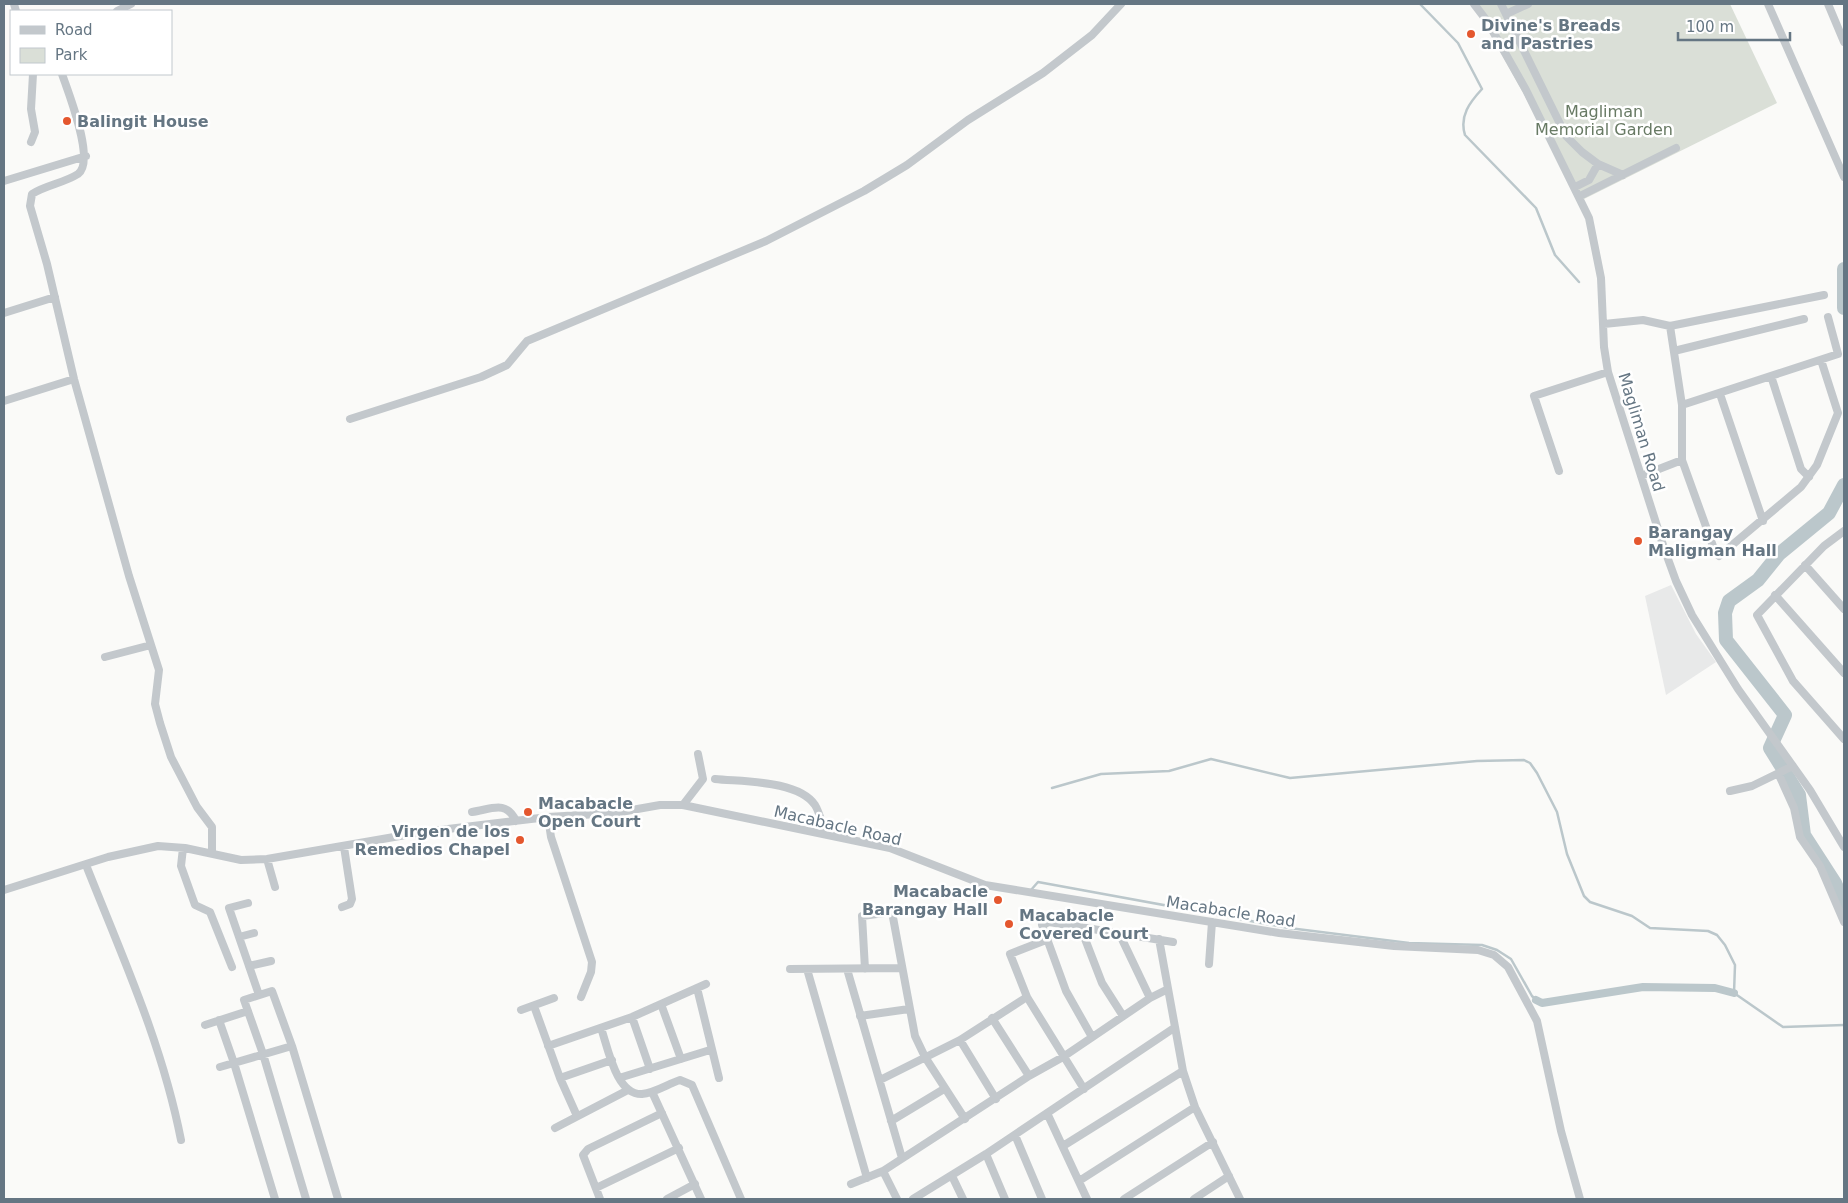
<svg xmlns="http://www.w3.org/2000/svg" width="1848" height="1203" font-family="'DejaVu Sans',sans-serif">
<rect width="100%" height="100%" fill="#fafaf8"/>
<path fill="#e8e9e9" d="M1671,585L1696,634L1716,662L1666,695L1645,596Z"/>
<path fill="#dadfd7" d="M1474,4H1730L1777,103L1582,200Z"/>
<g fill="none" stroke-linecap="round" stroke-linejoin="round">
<path stroke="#bbc7cb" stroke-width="2.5" d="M1420,4L1458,43L1482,89C1470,102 1459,116 1465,135L1536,208L1555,255L1579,282
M1052,788L1101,774L1169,771L1211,759L1290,778L1477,761L1524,760L1530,763L1537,773L1557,812L1567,854L1584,896L1590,902L1632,916L1650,928L1708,931L1717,935L1725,945L1735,965L1734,993L1783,1027L1844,1025
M1031,890L1038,882L1289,928L1409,943L1482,945L1497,950L1511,959L1532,996L1536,1000
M1643,987L1671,989"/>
<path stroke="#bbc7cb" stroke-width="8" d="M1536,1000L1542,1003L1643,987L1715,988L1734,993"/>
<path stroke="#bbc7cb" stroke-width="14" d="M1844,269V308
M1844,485L1829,513L1779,554L1758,580L1729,601L1725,613L1726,640L1785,715L1770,748L1799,795L1804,835L1835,883L1844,905"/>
<path stroke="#c3c8cc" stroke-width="8" d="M14,4L16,11
M1474,4L1487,21L1526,90L1589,218L1601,278L1604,347L1608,372L1664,548L1676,581L1692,615L1738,689L1810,790L1844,847
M1501,4L1566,136L1582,152L1598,164L1623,175
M1768,4L1844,177
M1828,4L1844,42
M117,11L131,4
M1506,14L1528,4
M62,74C68,92 96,161 78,174C64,183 46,185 32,194L30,206L47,264L74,379L129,576L159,670L155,704L160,723L171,757L197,807L212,827V853
M31,142L35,132L31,109L33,74
M4,181L86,156
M1575,187L1589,180L1598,164
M1580,196L1676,148
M4,313L55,297
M1604,324L1643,320L1670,326
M1674,351L1804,319
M1821,360L1838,413L1817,465L1801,487L1719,556L1713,546L1682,460V405L1670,326L1824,295
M1771,376L1801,469L1809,477
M1720,394L1763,521
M4,401L74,379
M1682,405L1838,354L1828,317
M350,419L481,377L507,365L527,341L766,241L864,191L907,165L968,120L1043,73L1092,35L1121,4
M1559,471L1534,396L1608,372
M1641,476L1682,460
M1844,531L1824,546L1757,615L1793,681L1844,739
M1805,565L1844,609
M1775,595L1844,673
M105,657L151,645
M1779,775L1794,808L1800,837L1820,866L1844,922
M715,779C743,782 798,780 815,805C820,813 822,825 826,834
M1730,791L1752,786L1793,766
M683,805L703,779L698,754
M472,812C492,809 506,800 516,821
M548,817L551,837L592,962L591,972L581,997
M183,848L181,866L195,905L210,912L232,967
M267,859L275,887
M86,865C122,956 162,1043 181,1140
M4,890L108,857L158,846L185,848L241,860L267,859L423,832L548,817L615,813L660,805H683L890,848L985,885L1279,933L1394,946L1478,950L1494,955L1508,967L1537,1021L1561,1131L1580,1199
M248,903L229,908L259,995
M342,907L350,904L352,899L344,847
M1080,926L1102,983L1123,1016
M1119,933L1150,998
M239,937L254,933
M1159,939L1183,1071L1195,1107L1240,1199
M1046,940L1010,954L1027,997L1084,1089
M1209,964L1212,922
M249,966L271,961
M790,969L902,968
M807,969L867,1178
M847,969L902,1158
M865,969L862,916L892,912L915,1036L925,1057L965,1119
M697,988L719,1078
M661,1004L681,1059
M534,1006L560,1078L577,1116
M521,1010L554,998
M860,1016L909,1009
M632,1017L650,1069
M992,1018L1029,1076
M219,1020L234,1063L275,1199
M205,1025L248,1011
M601,1028C608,1048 616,1095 642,1094C655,1093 668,1084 680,1080L692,1085L741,1199
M1092,1037L1066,991L1042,925L1049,922L1173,942
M960,1040L996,1099
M548,1046L632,1017L706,984
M220,1067L292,1046
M560,1078L612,1060
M619,1078L710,1050
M880,1080L960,1040L1027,997
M653,1094L701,1199
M1047,1113L1087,1199
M891,1121L944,1089
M555,1128L628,1090
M1015,1135L1042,1199
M1063,1146L1183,1071
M986,1154L1005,1199
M952,1176L963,1199
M1079,1181L1195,1107
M851,1184L883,1171
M596,1188L679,1148
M306,1199L263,1054L244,1000L272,991L292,1046L338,1199
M600,1199L583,1155L588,1149L662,1113
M667,1199L695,1184
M897,1199L883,1171L1029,1076L1063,1057L1150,998L1166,990
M913,1199L986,1154L1174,1028
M1124,1199L1213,1142
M1194,1199L1229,1176"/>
</g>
<g fill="#e4572e" stroke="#fff" stroke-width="2">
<circle cx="1471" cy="34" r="5"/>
<circle cx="67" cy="121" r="5"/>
<circle cx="1638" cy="541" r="5"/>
<circle cx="528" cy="812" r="5"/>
<circle cx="520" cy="840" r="5"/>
<circle cx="998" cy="900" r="5"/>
<circle cx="1009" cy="924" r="5"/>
</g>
<g text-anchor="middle" stroke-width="5" stroke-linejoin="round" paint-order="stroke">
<g font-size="16" font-weight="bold" fill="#657683" stroke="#fff" text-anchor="start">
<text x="1481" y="31">Divine's Breads<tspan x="1481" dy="18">and Pastries</tspan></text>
<text x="77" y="127">Balingit House</text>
<text x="1648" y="538">Barangay<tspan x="1648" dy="18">Maligman Hall</tspan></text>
<text x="538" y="809">Macabacle<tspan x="538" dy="18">Open Court</tspan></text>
<text x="510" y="837" text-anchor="end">Virgen de los<tspan x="510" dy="18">Remedios Chapel</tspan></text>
<text x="988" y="897" text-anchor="end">Macabacle<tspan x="988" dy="18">Barangay Hall</tspan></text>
<text x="1019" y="921">Macabacle<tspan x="1019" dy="18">Covered Court</tspan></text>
</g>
<g font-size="16" fill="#687a64" stroke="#fff">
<text x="1604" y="117">Magliman<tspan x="1604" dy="18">Memorial Garden</tspan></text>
</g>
<g font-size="16" fill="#657683" stroke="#fff">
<text transform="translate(1642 432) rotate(73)" y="6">Magliman Road</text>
<text transform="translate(838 825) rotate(13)" y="6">Macabacle Road</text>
<text transform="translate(1231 911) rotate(9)" y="6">Macabacle Road</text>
</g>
</g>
<rect width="1848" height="1203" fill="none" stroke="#657683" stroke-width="10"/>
<rect x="10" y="10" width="162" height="65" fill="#ffffff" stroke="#c1c8cd"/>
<rect x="20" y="26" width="25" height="8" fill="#c3c8cc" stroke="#c1c8cd"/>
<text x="55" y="35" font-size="15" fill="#657683">Road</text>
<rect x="20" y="48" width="25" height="15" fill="#dadfd7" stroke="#c1c8cd"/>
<text x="55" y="60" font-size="15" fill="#657683">Park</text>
<path d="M1678 32v8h112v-8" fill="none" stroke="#657683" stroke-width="2.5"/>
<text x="1686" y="32" font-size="15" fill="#657683" stroke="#ffffff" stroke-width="4" paint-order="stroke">100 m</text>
</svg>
